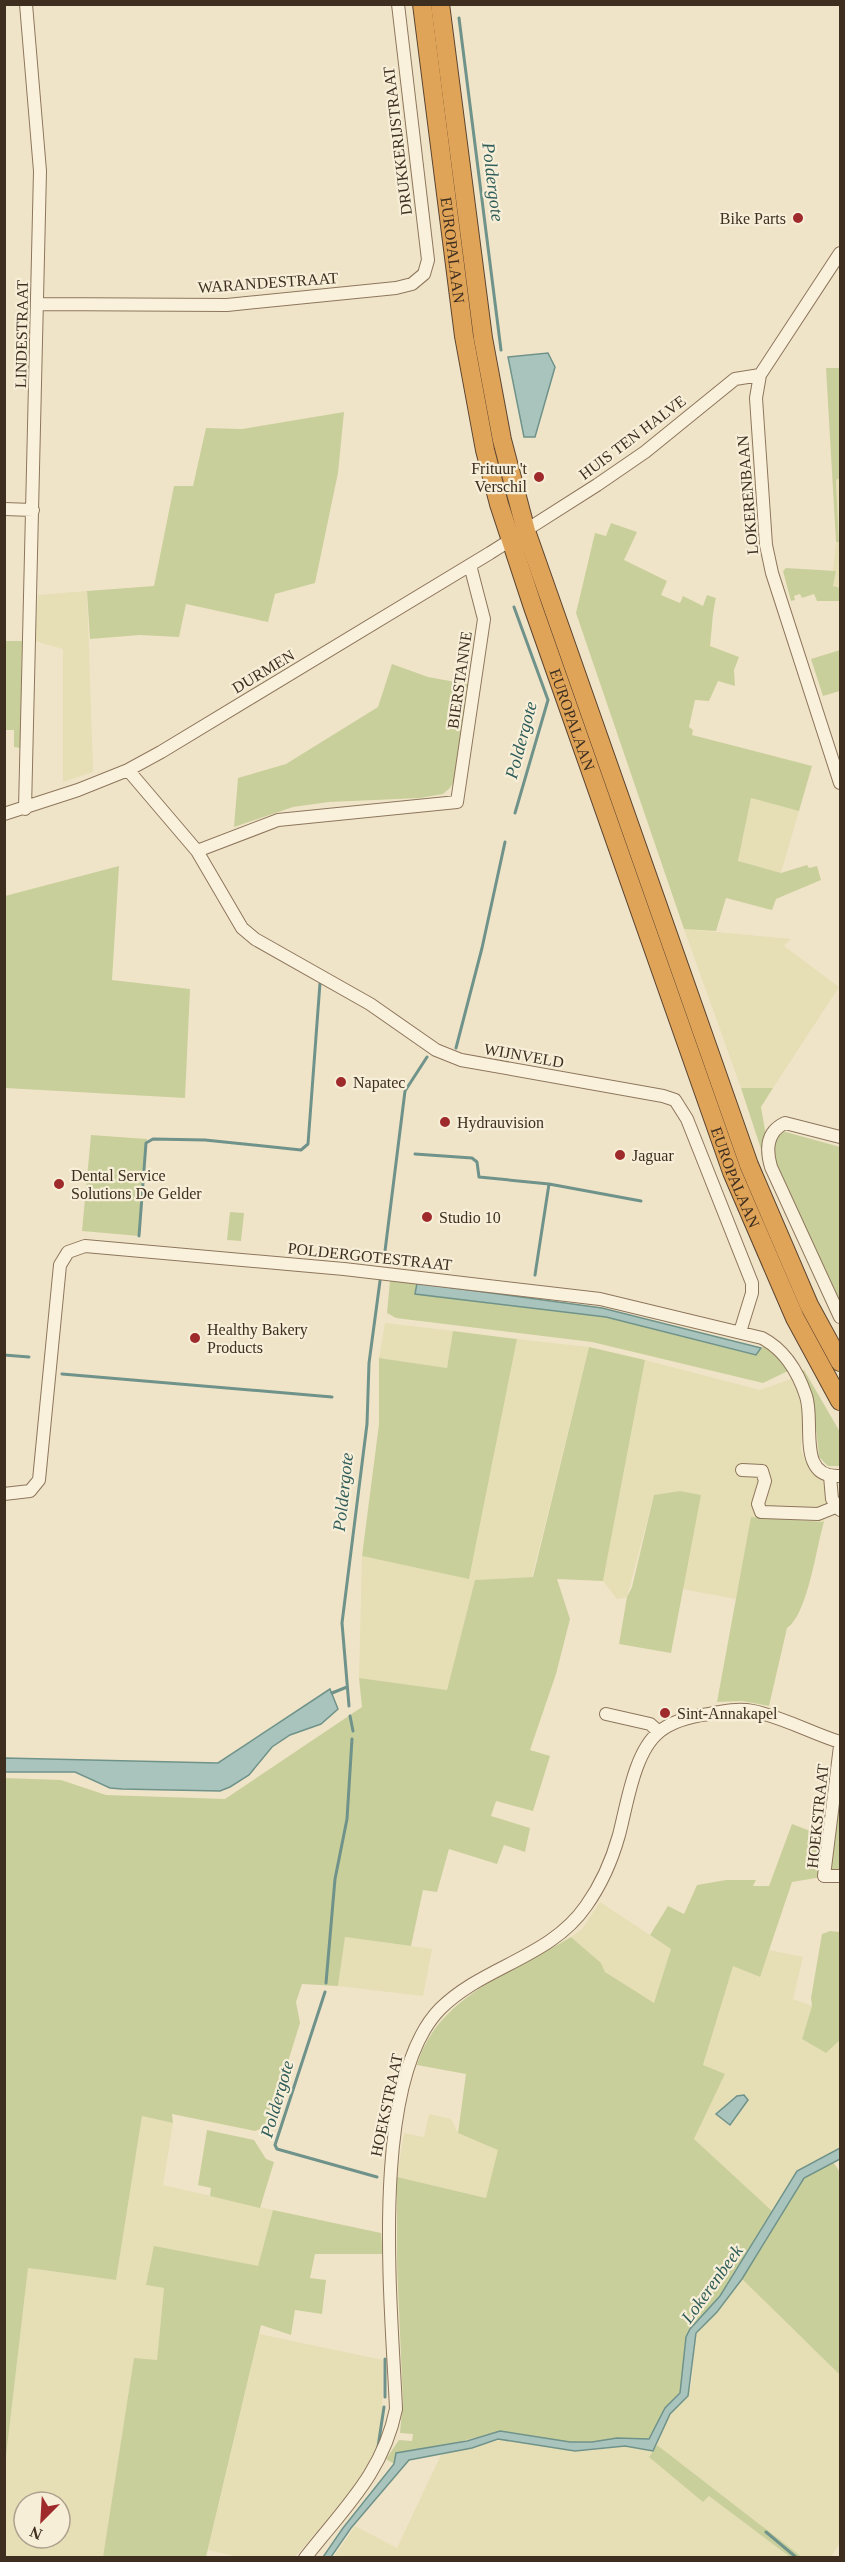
<svg xmlns="http://www.w3.org/2000/svg" width="845" height="2562" font-family="Georgia,serif">
<rect width="100%" height="100%" fill="#f0e4c8"/>
<path fill="#e6deb5" fill-rule="evenodd" d="M840,478V588L833,586L836,571H833L836,542H839L836,479Z
M87,591L93,772L63,782V649L35,641L38,595Z
M751,798L799,811L781,873L738,862Z
M684,929L791,939L784,946L839,987L773,1088H741Z
M385,1323L453,1331L447,1368L379,1358Z
M517,1339L589,1347L532,1577L475,1580L447,1690L359,1678L362,1556L469,1578Z
M645,1360L760,1390L791,1379L803,1404L801,1450L810,1470L826,1484L829,1504L824,1522L752,1517L736,1599L682,1589L701,1495L680,1491L654,1495L627,1597L617,1599L603,1581Z
M600,1902L671,1949L654,2004L605,1972L601,1963L571,1937L582,1929Z
M345,1937L432,1949L423,1996L338,1986Z
M769,1950L803,1957L793,1999L812,2006L802,2039L826,2053L840,2040V2148L797,2171L772,2211L694,2139L725,2074L703,2066L733,1965L759,1977Z
M429,2114L451,2119L458,2133L499,2149L487,2198L397,2177L404,2133L424,2137Z
M142,2116L173,2123L163,2185L273,2210L258,2266L146,2285L164,2288L157,2361L134,2359L103,2557L5,2558V2465L28,2268L116,2280ZM24,2502H60V2538H24Z
M742,2279L840,2375V2543L831,2557H802L657,2445L665,2423L691,2386L696,2333L717,2312Z
M259,2334L383,2360L382,2422L374,2457L355,2487L295,2557H238L208,2550Z
M504,2439L588,2451L625,2446L653,2451L649,2456L704,2501L709,2496L790,2557L333,2558L355,2526L397,2548L441,2455Z"/>
<path fill="#c9cf9b" d="M826,368H840V478L836,480L839,542H836Z
M344,412L338,473L315,583L275,594L268,622L186,604L179,637L140,635L90,639L87,591L154,586L174,486H193L206,428L242,429Z
M611,523L637,532L624,560L667,581L661,595L680,603L683,596L703,606L707,595L716,598C712,614 712,630 710,646L739,657L734,670L735,686L718,681L709,701L695,700L689,727L693,730L692,735L812,766L799,811L751,798L738,861L781,873L807,865L809,868L817,866L821,880L776,899L772,910L726,898L716,931L684,929L576,613L595,533L606,536Z
M786,568L836,571L833,586L840,588V601H817L814,594L802,598L800,594L794,596L795,600L791,601L783,571Z
M5,641H22L20,748L14,747V730H5Z
M840,650V691L823,696L811,659Z
M392,664L428,677L472,685L459,772L450,788L443,794L420,798L329,802L293,807L234,827L238,778L286,764L378,707Z
M119,866L112,980L190,989L185,1098L5,1088V896Z
M741,1088H773L761,1107L766,1136L761,1149Z
M782,1131L840,1147V1304L773,1155L775,1138Z
M91,1135L147,1139L139,1236L82,1231Z
M230,1212L244,1213L241,1241L227,1240Z
M390,1281L417,1283L415,1294L606,1317L755,1355L764,1346L777,1356L788,1371L763,1383L592,1342L396,1318L387,1313Z
M453,1331L517,1339L469,1579L362,1556L379,1424V1358L447,1368Z
M589,1347L645,1360L603,1581L557,1579L570,1619L556,1674L530,1750L550,1756L533,1811L496,1801L491,1816L530,1828L525,1852L504,1845L497,1864L449,1849L437,1892L423,1890L411,1946L345,1937L338,1986L302,1984L296,2002L300,2023L268,2126L255,2131L172,2114L173,2123L142,2116L116,2280L28,2268L5,2465V1778L61,1780L106,1795L225,1799L362,1707L359,1678L447,1690L475,1580L533,1577Z
M804,1370L840,1432V1466H828L819,1457L814,1407L799,1371Z
M680,1491L701,1495L671,1653L619,1644L627,1597L632,1587L654,1495Z
M751,1517L824,1522C816,1548 808,1614 787,1628L769,1706L742,1701L717,1702Z
M840,1773V1872H830Z
M792,1824L826,1837L822,1877L792,1882L760,1977L733,1966L703,2065L725,2074L694,2139L772,2211L720,2296L690,2329L680,2393L665,2409L651,2437L645,2441L617,2438L592,2442H570L500,2431L447,2445L394,2464L386,2459L399,2440L412,2441L413,2434L400,2433L403,2401L397,2266V2177L486,2198L498,2150L458,2133L466,2074L417,2065C437,1996 515,1971 571,1937L601,1963L605,1972L654,2003L671,1949L650,1935L668,1906L684,1914L697,1885L726,1880H756L753,1886H769Z
M830,1931L840,1932V2040L826,2053L802,2039L812,2006L811,1998L822,1934Z
M207,2130L254,2140L266,2159L274,2162L260,2208L210,2196L211,2188L198,2185Z
M833,2162L840,2172V2375L742,2279L804,2178Z
M273,2210L381,2233L383,2254H315L310,2278L326,2280L322,2314L295,2310L291,2335L261,2325L206,2557H103L134,2358L157,2360L164,2288L146,2285L154,2246L258,2266Z
M657,2445L802,2557H790L709,2496L703,2502L649,2457Z"/>
<path fill="#a9c4bc" stroke="#6f938a" stroke-width="1.5" d="M548,353L555,367L535,437H524L508,357Z
M417,1283L602,1308L761,1348L756,1355L606,1317L415,1294Z
M330,1689L338,1709L321,1724L290,1735L272,1747L249,1775L230,1787L220,1791L122,1789L110,1788L75,1772H5V1758L218,1763Z
M744,2095L748,2100L730,2125L716,2114L737,2096Z
M840,2148V2159L804,2178L742,2279L717,2312L696,2333L688,2396L670,2414L653,2451L625,2446L575,2451L498,2439L472,2448L409,2460L351,2528L331,2557H323L343,2528L394,2464L396,2453L467,2441L500,2431L570,2442H592L617,2438L649,2439L665,2408L680,2393L686,2337L690,2329L720,2296L797,2171Z"/>
<g fill="none" stroke-linecap="round" stroke-linejoin="round">
<path stroke="#6f938a" stroke-width="3" d="M459,18L501,350
M514,607L548,700L515,813
M456,1048L482,948L505,842
M415,1154L472,1158L477,1162L479,1177L549,1184L641,1201
M139,1236L146,1143L153,1139L205,1140L301,1150L308,1144L320,983
M384,1259L405,1091L427,1057
M535,1275L549,1184
M4,1355L29,1357
M62,1374L332,1397
M332,1693L347,1687
M349,1706L342,1623L367,1424L369,1363L380,1281
M350,1716L353,1731
M326,1983L335,1879L347,1819L352,1739
M325,1992L275,2145L277,2149L377,2177
M385,2397V2359
M378,2447L384,2407
M766,2532L797,2558"/>
<defs>
<path id="minor" d="M840,253L760,375L756,398L766,545L772,573L840,783
M38,304L227,305L396,288L412,284L424,274L428,260L398,4
M4,509L33,510
M128,770L197,851L242,928L255,939L370,1004L436,1050L461,1060L663,1096L675,1100L687,1119L752,1283V1293L740,1332
M25,809L40,171L26,4
M4,814L78,790L128,770L161,752L490,553L597,485L645,452L735,379L760,375
M197,851L278,820L457,802L484,619L470,565
M840,1137L785,1123C766,1132 766,1150 771,1167L840,1317
M742,1470L762,1471L765,1481L758,1504L761,1512L818,1514L838,1506
M830,1476L832,1499L840,1510
M4,1494L30,1491L39,1480L60,1265L68,1252L85,1246L344,1269L600,1299L762,1338C785,1350 798,1372 806,1396C815,1422 796,1479 840,1476
M606,1714L650,1724L659,1732
M840,1746L824,1876H840
M305,2558C344,2508 383,2473 396,2409C392,2310 368,2083 440,2009C483,1966 550,1958 586,1906C601,1885 612,1860 619,1835C627,1805 634,1752 659,1732C672,1721 693,1716 709,1714C724,1711 738,1708 753,1711C783,1717 811,1733 840,1742"/>
<g id="highway">
<path id="s1" d="M422,4L464,336L485,450L499,504L533,607L732,1172L795,1318L840,1401"/>
<path d="M440,4L483,338L502,440L526,531L749,1165L809,1305L840,1362"/>
</g>
</defs>
<use href="#minor" stroke="#8d765c" stroke-width="14"/>
<use href="#highway" stroke="#5b4430" stroke-width="20"/>
<use href="#minor" stroke="#faf1dc" stroke-width="12"/>
<use href="#highway" stroke="#e0a458" stroke-width="18"/>
</g>
<g fill="#9e2a2b" stroke="#f7eed8" stroke-width="2">
<circle cx="798" cy="218" r="6"/>
<circle cx="539" cy="477" r="6"/>
<circle cx="341" cy="1082" r="6"/>
<circle cx="445" cy="1122" r="6"/>
<circle cx="620" cy="1155" r="6"/>
<circle cx="59" cy="1184" r="6"/>
<circle cx="427" cy="1217" r="6"/>
<circle cx="195" cy="1338" r="6"/>
<circle cx="665" cy="1713" r="6"/>
</g>
<g text-anchor="middle" stroke-width="4.5" stroke-linejoin="round" paint-order="stroke">
<g font-size="16" fill="#3d2e20" stroke="#f7eed8">
<text transform="translate(397 141) rotate(-97)" y="6">DRUKKERIJSTRAAT</text>
<text dy="6" stroke="none"><textPath href="#s1" startOffset="248">EUROPALAAN</textPath></text>
<text transform="translate(268 282) rotate(-4)" y="6">WARANDESTRAAT</text>
<text transform="translate(21 334) rotate(-89)" y="6">LINDESTRAAT</text>
<text transform="translate(632 437) rotate(-37)" y="6">HUIS TEN HALVE</text>
<text transform="translate(747 495) rotate(-95)" y="6">LOKERENBAAN</text>
<text transform="translate(263 671) rotate(-31)" y="6">DURMEN</text>
<text transform="translate(459 680) rotate(-82)" y="6">BIERSTANNE</text>
<text dy="6" stroke="none"><textPath href="#s1" startOffset="734">EUROPALAAN</textPath></text>
<text transform="translate(524 1055) rotate(10)" y="6">WIJNVELD</text>
<text dy="6" stroke="none"><textPath href="#s1" startOffset="1220">EUROPALAAN</textPath></text>
<text transform="translate(370 1256) rotate(6)" y="6">POLDERGOTESTRAAT</text>
<text transform="translate(817 1816) rotate(-84)" y="6">HOEKSTRAAT</text>
<text transform="translate(386 2105) rotate(-78)" y="6">HOEKSTRAAT</text>
</g>
<g font-size="16" fill="#3d2e20" stroke="#f7eed8" text-anchor="start">
<text x="786" y="224" text-anchor="end">Bike Parts</text>
<text x="527" y="474" text-anchor="end">Frituur 't<tspan x="527" dy="18">Verschil</tspan></text>
<text x="353" y="1088">Napatec</text>
<text x="457" y="1128">Hydrauvision</text>
<text x="632" y="1161">Jaguar</text>
<text x="71" y="1181">Dental Service<tspan x="71" dy="18">Solutions De Gelder</tspan></text>
<text x="439" y="1223">Studio 10</text>
<text x="207" y="1335">Healthy Bakery<tspan x="207" dy="18">Products</tspan></text>
<text x="677" y="1719">Sint-Annakapel</text>
</g>
<g font-size="18" font-style="italic" fill="#2f5d5a" stroke="#f7eed8">
<text transform="translate(493 182) rotate(83)" y="6">Poldergote</text>
<text transform="translate(521 740) rotate(-75)" y="6">Poldergote</text>
<text transform="translate(343 1492) rotate(-84)" y="6">Poldergote</text>
<text transform="translate(277 2099) rotate(-74)" y="6">Poldergote</text>
<text transform="translate(712 2284) rotate(-54)" y="6">Lokerenbeek</text>
</g>
</g>
<rect width="845" height="2562" fill="none" stroke="#3d2e20" stroke-width="12"/>
<g transform="translate(42 2520) rotate(204)"><circle r="28" fill="#f7eed8" stroke="#ada18e" stroke-width="1.5"/>
<path d="M0-4.5L10 22L0 15L-10 22Z" fill="#9e2a2b"/>
<text y="-9" font-size="16" font-weight="bold" text-anchor="middle" fill="#3d2e20">N</text>
</g>
</svg>
